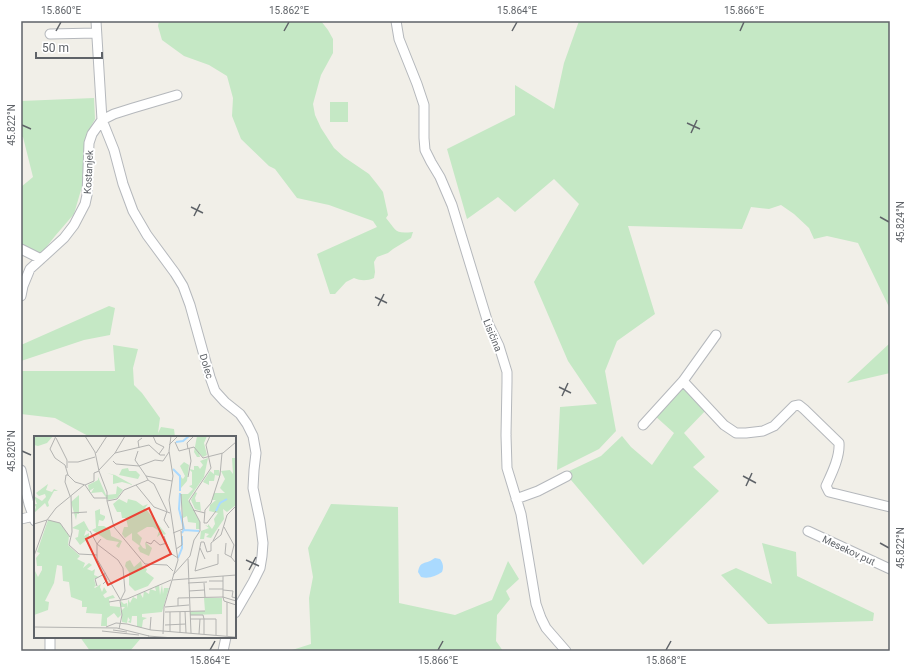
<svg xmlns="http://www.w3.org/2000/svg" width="911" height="672" font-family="Roboto,sans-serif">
<rect width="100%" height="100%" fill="#f1efe8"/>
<path fill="#c5e8c5" d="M159,21H321L328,30L333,39V53L321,75L319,82L313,104L315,115L321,128L334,148L344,157L369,174L377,184L383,192L388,215L386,218C397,231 394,234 413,232L411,238L393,249L388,253L377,257L374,262L375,272L374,278C367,281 361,281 354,278L346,282L335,294H330L317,254L377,227L373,221L329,205L297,198L275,169L269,166L241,139L232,116L233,98L227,76L209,65L184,56L162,40L158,26Z
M579,21H890V309L858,243L827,236L814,239L809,228L794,214L781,205L769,209L751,207L742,229L628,226L655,314L617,341L605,371L616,431L599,449L557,470L560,407L597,404L568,361L534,282L579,204L554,179L515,212L498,197L467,219L447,149L515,115V85L554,109L564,63Z
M94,98L95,119L87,134L84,156L83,183L74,214L55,236L41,254L21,244V187L33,177L23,137H21V101Z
M330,102H348V122H330Z
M109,306L115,308L110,335L84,340L21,361V345Z
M890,343V373L847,383Z
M113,345L138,349L133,368L134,385L142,393L160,418L158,433L161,427L174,429L175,437H90L55,418L21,414V371H115Z
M678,383L707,409L684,433L705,457L693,467L719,491L643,565L571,480L567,472L601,456L622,436L631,447L652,465L674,433L654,415Z
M331,504L398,507L399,603L455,615L492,600L508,561L519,579L506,591L510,599L497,615L496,641L503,651H289L311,644L309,598L313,577L308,548Z
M762,543L796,552L797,576L874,613L873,621L768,624L721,575L736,568L772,584Z
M80,637H142L130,651H90Z"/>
<path fill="#aadaff" d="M435,558L440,559C443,563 444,567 442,572C436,576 429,579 421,577L418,572C420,562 423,564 430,561C432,560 433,559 435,558Z"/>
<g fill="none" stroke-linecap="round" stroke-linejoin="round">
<defs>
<path id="minor" d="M96,21L102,120L114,150L123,184L133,211L147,235L175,273L183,286L190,305L210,377L215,391L225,402L240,414L247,424L253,436L256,453L254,470L253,488L260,521L263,543L262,556L260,568L253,582L235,613
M396,21L399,39L417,84L424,105V138L425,150L431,162L440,177L452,205L488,323L499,346L507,372V382L506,435L507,468L521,514L536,604L541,618L546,628L566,651
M50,34L96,33
M21,249L41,259
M21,296L23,286L30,269L64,238L74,225L85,204L87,195L89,143L92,134L102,120L114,114L133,108L177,95
M683,381L724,425L736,433H746L763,431L774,426L794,406L799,405L804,409L839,443C840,457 832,473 826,486L829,492L890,507
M643,425L683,381L716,335
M21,470L29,504L35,521
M516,499L538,491L567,476
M21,519L34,516
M808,531L890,569
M50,637V651
M223,651L226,637"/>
</defs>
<use href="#minor" stroke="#b5b8bc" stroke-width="11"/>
<use href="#minor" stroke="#fff" stroke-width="9"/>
</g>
<path fill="none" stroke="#5f6368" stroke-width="1.5" d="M56,31L61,22M284,31L289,22M512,31L517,22M740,31L744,22M687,123L700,129M22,125L31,129M691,133L697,120M191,207L203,213M194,216L200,204M880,217L889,222M375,297L387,303M378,306L384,294M559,387L571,393M562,396L568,383M22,451L31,455M743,476L756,483M746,486L752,473M880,543L889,548M246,560L259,566M249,570L256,557M210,650L215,641M438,650L443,641M666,650L671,641"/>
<g text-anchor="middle" stroke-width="4" stroke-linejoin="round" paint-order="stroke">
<g font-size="10" fill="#5f6368" stroke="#fff">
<text transform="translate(88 172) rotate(-87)" y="4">Kostanjek</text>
<text transform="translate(493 335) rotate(68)" y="4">Lisičina</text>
<text transform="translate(207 366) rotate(73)" y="4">Dolec</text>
<text transform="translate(849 550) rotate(25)" y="4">Mesekov put</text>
</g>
</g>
<g transform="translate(34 436)">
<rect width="202" height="202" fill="#f1efe8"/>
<path d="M0,0H19L13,7L4,10L0,9ZM163,0H173L170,7L173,19L169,21L165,17L166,21H163L160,16ZM174,22L170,41L154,64L166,86V93H162V87L154,86L153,80L149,82L147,58H154L159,53L155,50L158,49V36L155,33L160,34V30H164L166,33L169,29L166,25ZM198,22H201L202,30V69L193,76L189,73L190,83L177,102L172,101L175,98L171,97L170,103H166L167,95L175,92L171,89L174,90V88L178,93L181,88L180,83L184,77L175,75L176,69L182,64H178L180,57H191L186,52L191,43L187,35L196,34L199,38ZM150,26L155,29L153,45L147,52V41L149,43L151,40L146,30ZM94,32L95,35H102L106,39L104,43L85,39L88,33ZM180,34H185L186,40L181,39L180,45H175V49L169,46L176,35L180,38ZM73,37L81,39L99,49L88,46L79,48V39ZM64,41L72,59L82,58L83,50L89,54L83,62L74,64L68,56L57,57L60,52L55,55L54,49L64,44ZM14,48L12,54L18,56L20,53L24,55H20L14,66L15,70L13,71L11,67L0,77L2,71L0,68H3L0,60L8,65L12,61L11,58L5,60L2,57ZM161,56L163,57L161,62L162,66H166L167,75L161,73L157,64ZM45,59V78H43L42,84L37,66ZM85,63L93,67L94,63L102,65L109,70L114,68L111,72L132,98L130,99L128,97L123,101L125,95L119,91H113L103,97L108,102L106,108L109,112L112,113L111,106L118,112L115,120L106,116L104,112L106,110L98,104V97L91,102L88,98L90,91H94L92,82H88L87,76H83L79,68ZM66,73V78L71,80V82L69,85L65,84L64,90H70L76,94L77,100L88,105L85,112L82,110L85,106L73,104L58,94L62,92L61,75ZM14,84L26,87L35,100L34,109L46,120L43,123L51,127L49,132L55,127L58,129L53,133L58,135L61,133L60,139L65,141L60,143L62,150L60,151L61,152L67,148L66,151L68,156L70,151L73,156L69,159L71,162L79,159L81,162L75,163L76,170L86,171L87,179L84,182L80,177L73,182V190H67L68,178L52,177L53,171H48V165L37,161L35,146L29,145L28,130L23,129L20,147L11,165L15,166L14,174L0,179V133L4,141L8,134V130H3L2,122L6,117L3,116ZM50,85L56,96L52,94L50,100L55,97V102L46,109L41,102L44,101L45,94L38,92ZM96,124L100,131L107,125L108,130L113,133L111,138L112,136L120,142L114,150L101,155L95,149V136L91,130L92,126ZM128,148L129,158L130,152H135L128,176L108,178V181L113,182L109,184L108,191H103V180H98L97,187L94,186L96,184L94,181L93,187L88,186V174L91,171H87V165L90,168L93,167L94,172V163L96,167L99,161L103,163V159L106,157L109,162L110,155L115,158L116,153L122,155L121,151L125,149L126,159ZM170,162H188V178L156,179V176L171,175Z" fill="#c5e8c5"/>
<path fill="none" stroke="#aadaff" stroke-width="2" d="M142,6L149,5L155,0M139,33L146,40V55M146,57L145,73L150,93L148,97M182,75L186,67L193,63M150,94L165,95M144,122L148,112V100"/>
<path fill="none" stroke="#b3b3b1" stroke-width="1" d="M22,0L16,13L21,22L31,29L34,39L41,46L51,49L60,62H73M51,0L61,16L65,35L60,37V45L51,49M119,0L122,7L130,11L125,18M22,2L33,24V32M141,6L145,15L160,11L169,22L189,17L202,6M135,9L144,0M105,12L104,5L108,2M154,13L153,7L160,0M104,15L101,24L112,40L138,45M62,17L73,0M81,17L115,9L126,19H131M79,25L82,28L105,30L121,24L129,25L135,16M34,26H44L61,21M65,34L81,17L91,0M65,35L73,56V65L80,91L111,128L133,129L139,135M34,39H32L31,46L36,60M154,41L157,25L155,12M114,44L120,48L133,75L130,84L135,92M102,49L114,44L112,40M37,60L38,96L35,109L45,118L63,119M73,65L83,63L90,54L102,49L120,71L136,77M159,74L171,77M37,77L53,76M13,84L22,72L50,49M14,84L26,87L36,101M170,87L171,74L177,67L186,39L188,17M170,87H173L182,75M0,88L13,84M190,91L200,109L197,121L202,127M56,95L63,108L84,124L89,132L91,155L86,165L88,179L85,193M139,97L149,93L147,58M130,100L136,117L144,122M67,103L63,108V123L86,163M179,105L185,93M112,106L117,108L120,104L126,109L133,107M192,107L191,118L197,121M166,112L171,123M142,113L148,109L147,95M184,118V128L161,135L167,106H170L173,116L177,115V107L187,99L193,79L202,70M0,120L13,84M154,123L157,197M139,139L156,120L160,104L166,95V86L155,65L177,32L172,9L176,0M138,144L202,139M175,145H189M154,147L173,146M170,147L171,161M69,148L73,144L70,138M63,150L61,143L72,137M175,153H189M189,154L199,155L198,161L202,162M155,155L170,154M189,161V140M189,161L190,165L202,169M75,166L93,163L137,144M193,166V200M144,170V162L189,161L202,165M131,171L155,169M151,175L152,197M131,176L171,175M136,176V196M146,176V197M156,179H169L170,183M156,183H182V199M131,189L152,188M0,191L83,192L115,200M72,191L82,187L93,188L117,194L201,201M79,194L93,196M116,194L117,181M68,195L105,199M129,198L130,171L144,124L135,64L139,40L135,15L137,0M165,198L166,183M170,198V183M114,200L140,202"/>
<path fill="#ea4335" fill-opacity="0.15" stroke="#ea4335" stroke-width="2" d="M115,72L137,118L74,149L52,103Z"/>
<rect width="202" height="202" fill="none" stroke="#5f6368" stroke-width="2"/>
</g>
<rect width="911" height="672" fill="none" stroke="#ffffff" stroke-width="44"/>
<path d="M36 52v6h66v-6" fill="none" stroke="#5f6368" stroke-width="2"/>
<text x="42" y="52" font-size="12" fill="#5f6368" stroke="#ffffff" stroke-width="3" paint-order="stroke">50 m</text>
<rect x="22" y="22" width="867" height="628" fill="none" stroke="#5f6368" stroke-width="1.5"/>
<g font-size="10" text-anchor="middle" fill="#5f6368">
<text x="61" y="14">15.860°E</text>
<text x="289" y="14">15.862°E</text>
<text x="517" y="14">15.864°E</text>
<text x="744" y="14">15.866°E</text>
<text transform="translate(11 125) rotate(-90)" y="4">45.822°N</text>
<text transform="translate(900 222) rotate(-90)" y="4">45.824°N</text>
<text transform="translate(11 451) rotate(-90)" y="4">45.820°N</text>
<text transform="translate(900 548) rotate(-90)" y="4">45.822°N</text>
<text x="210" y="664">15.864°E</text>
<text x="438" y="664">15.866°E</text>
<text x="666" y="664">15.868°E</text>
</g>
</svg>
